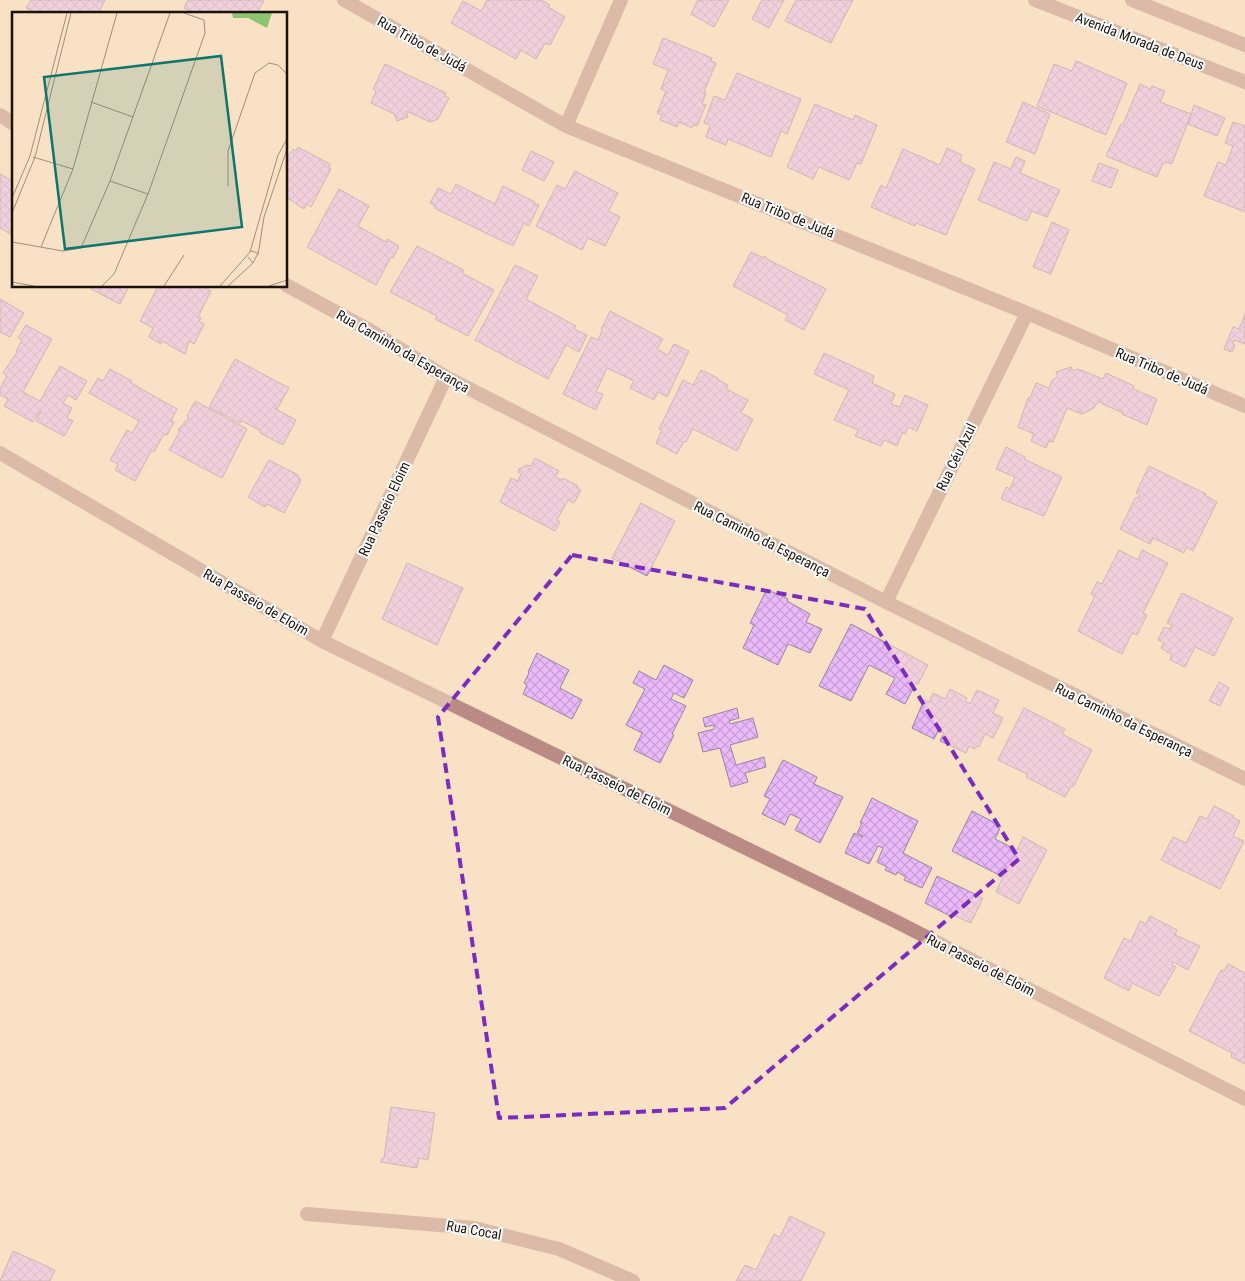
<svg xmlns="http://www.w3.org/2000/svg" width="1245" height="1281" font-family="'Roboto Condensed',sans-serif">
<defs>
<pattern id="building-cross-hatch" width="8" height="8" patternUnits="userSpaceOnUse" patternTransform="scale(1.25)"><rect width="8" height="8" fill="#eab9fa"/><path d="M0 0l8 8M0 8l8-8" fill="none" stroke="#c89ed5"/></pattern>
</defs>
<rect width="100%" height="100%" fill="#f8e1c5"/>
<path fill="url(#building-cross-hatch)" stroke="#9985a0" d="M31,0H105L98,14L90,11L89,14H36L26,8Z
M188,0H262L264,1L256,14H195L184,8Z
M487,0H541L550,5L548,7L565,17L550,45L545,43L536,59L521,50L516,59L451,23L463,1L481,11Z
M698,0H729L714,27L691,14Z
M762,0H784L769,28L752,19Z
M796,0H853L831,43L785,21Z
M663,38L712,58L711,61L716,63L704,92L706,93L702,104L706,105L697,126L693,125L692,128L679,122L677,127L660,120L662,115L657,113L666,91L661,89L668,70L653,64Z
M1076,61L1127,83L1106,135L1037,106L1054,64L1072,71Z
M385,64L446,93L445,96L449,98L438,119L430,122L406,111L408,117L397,121L394,114L371,103L376,91L373,89Z
M737,73L801,99L787,134L781,131L771,157L728,139L726,145L706,137L710,125L704,123L714,96L725,100Z
M1140,84L1150,89L1152,86L1165,91L1160,102L1191,114L1172,164L1166,162L1165,164L1163,163L1157,177L1106,156L1121,124H1123Z
M1023,102L1050,114L1035,154L1006,142Z
M815,104L853,120L855,115L877,125L861,164L857,163L849,180L819,167L813,179L787,167Z
M1194,105L1225,118L1217,136L1188,124Z
M1233,122L1245,126V212L1204,196L1218,162L1226,165L1233,146L1225,143Z
M298,147L330,164L329,168L331,169L311,207L307,204L304,209L286,197V160L293,149L296,151Z
M947,148L962,155L960,162L975,169L946,235L916,223L915,226L871,207L881,185L886,188L903,149L940,165Z
M531,151L554,162L544,181L522,170Z
M1016,157L1025,161L1020,173L1060,190L1047,217L1032,211L1027,221L978,200L994,162L1011,169Z
M1099,163L1118,170L1111,188L1092,181Z
M575,171L618,193L609,211L620,217L605,246L588,238L582,250L536,226L557,185L565,189Z
M0,174L14,182V236L0,228Z
M456,184L495,204L503,186L535,202L534,203L539,205L529,226L524,223L513,246L434,208L435,206L430,203L438,188L451,194Z
M339,189L369,206L358,226L386,242L387,239L399,246L393,258L391,257L376,285L307,247Z
M1052,222L1069,230L1051,274L1033,267Z
M417,246L464,270L462,273L494,290L468,336L435,319L437,316L390,292Z
M751,252L764,258L765,256L767,259L826,289L804,330L785,320L788,315L733,286Z
M515,265L538,276L526,299L576,326L574,329L587,335L579,352L566,345L548,379L475,340Z
M93,286H129L120,304L91,289Z
M158,286H201L211,291L198,317L201,318L199,321L204,324L194,344L189,341L185,354L162,341L161,344L149,337L153,328L140,321Z
M0,299L24,313L10,337L0,332Z
M610,311L663,339L657,349L668,355L674,344L689,351L667,397L658,392L654,400L630,388L634,381L607,368L596,392L603,394L596,410L563,394L591,337L598,340L602,331L601,330Z
M1245,314V344L1234,340L1233,344L1235,345L1232,352L1224,349L1233,327L1239,329Z
M26,325L52,339L23,392L40,401L60,366L87,381L76,400L68,395L63,403L72,408L67,418L73,421L64,436L36,421L41,412H39L33,422L4,406L8,399L0,395V388L7,376L3,373L17,352L16,351L22,340L18,338Z
M824,353L874,376L872,383L895,394L891,404L900,407L905,395L928,405L917,431L908,427L905,434L902,433L897,446L884,440L881,446L855,436L858,430L834,420L849,390L814,374Z
M235,359L289,388L277,409L274,408L296,420L283,445L260,433L261,431L242,421L240,423L209,407Z
M1071,367L1073,371L1078,369L1103,379L1106,373L1134,386L1133,389L1157,399L1147,425L1122,414L1123,411L1121,412L1102,404L1101,401L1096,404L1094,408L1082,414L1067,408L1053,442L1049,441L1046,448L1031,441L1034,434L1018,427L1028,398H1030L1036,383L1049,388L1053,379L1058,377L1056,372Z
M110,369L132,381L131,383L177,409L171,421L174,422L167,435L164,434L154,452L152,450L135,481L115,470L118,464L110,460L127,430L132,433L139,421L89,393L98,378L103,381Z
M701,370L718,378L717,379L728,385L726,389L748,400L741,413L753,419L737,451L693,429L686,442L684,441L677,454L656,443L662,430L659,429L683,380L693,385Z
M195,401L247,429L222,478L169,450L180,431L178,430L189,417L187,416Z
M1006,447L1025,457L1024,459L1062,477L1044,516L1001,499L1006,487L1010,489L1015,477L996,469Z
M535,458L559,471L555,477L562,480L563,478L578,486L577,488L581,490L574,503L568,500L557,520L560,522L555,531L500,502L511,478L518,481L521,474L518,472L519,469L527,465L531,466Z
M269,460L298,475L301,481L284,513L267,504L265,507L248,497Z
M1149,466L1206,494L1205,495L1217,502L1193,551L1186,547L1184,553L1153,538L1150,544L1120,529L1135,498L1139,497L1140,495L1136,493Z
M641,503L675,521L647,576L612,558Z
M1119,550L1138,560L1142,550L1168,563L1143,613L1147,615L1137,635L1132,633L1122,654L1078,631L1095,596L1091,594L1097,582L1102,584Z
M407,563L463,588L437,645L382,619Z
M767,589L788,599L787,601L810,614L806,622L822,629L810,653L788,644L778,665L743,648L754,625L750,623Z
M1182,593L1233,618L1214,656L1195,647L1185,667L1170,660L1172,655L1161,648L1164,643L1158,640L1164,627L1170,629L1172,625L1167,623Z
M851,624L928,665L918,684L916,683L905,704L886,694L895,678L869,665L851,701L819,686Z
M537,653L569,670L560,688L582,700L572,719L523,694L527,685L524,683L529,673L528,672Z
M664,665L693,680L684,698L674,693L671,699L686,706L672,734L674,735L660,763L634,750L642,733L626,725L645,689L633,683L639,671L656,680Z
M1219,682L1229,688L1220,706L1209,701Z
M950,689L967,698L965,701L970,704L977,690L999,700L993,713L1003,718L993,738L985,734L979,747L977,746L975,749L969,746L966,753L940,741L944,733L940,732L942,728L940,727L934,739L912,728L924,700L929,702L933,693L945,699Z
M737,708L739,718L729,721L730,724L753,718L758,737L730,745L736,765L764,757L766,767L745,773L748,782L731,787L720,748L703,752L698,733L714,729V725L705,727L703,718Z
M1024,708L1065,729L1062,734L1092,750L1073,787L1071,786L1065,797L1026,777L1027,774L998,760Z
M783,760L817,777L814,784L843,797L820,843L795,830L801,819L790,814L785,825L762,814L770,799L764,796Z
M872,798L918,821L903,853L932,868L922,888L904,880L906,877L897,872L896,875L885,870L887,867L877,862L883,848L878,846L869,864L845,853L854,833L862,837L863,836L857,833L862,823H860Z
M1214,806L1234,816L1233,818L1240,821L1233,836L1244,841L1220,889L1161,860L1173,837L1186,843L1200,816L1207,819Z
M972,811L1001,826L995,839L1017,850L1023,837L1047,850L1019,904L996,892L1003,877L952,851Z
M937,876L983,898L971,923L953,915L952,917L925,903Z
M1150,916L1177,930L1175,935L1200,946L1188,970L1173,962L1172,965L1176,967L1159,996L1132,983L1129,991L1104,978L1124,938L1131,941L1140,921L1146,924Z
M1228,964L1245,973V1064L1231,1057L1232,1053L1189,1031L1221,970L1224,971Z
M391,1107L435,1113L428,1160L419,1158L417,1168L381,1162L382,1158H384Z
M790,1216L825,1233L801,1281H736L745,1265L756,1270L774,1234L780,1237Z
M13,1251L55,1270L50,1281H0Z"/>
<g fill="none" stroke-linecap="round" stroke-linejoin="round">
<path stroke="#ba8b85" stroke-width="14" d="M344,0L566,126L1027,313L1245,406
M1035,0L1245,82
M1132,0L1245,45
M0,115L14,124
M566,126L621,0
M286,285L371,331L446,377L886,602L1245,779
M0,453L322,641L895,921L1245,1099
M886,602L1027,313
M322,641L446,377
M307,1214L474,1228L559,1249L633,1281"/>
</g>
<path d="M0 0H1245V1281H0ZM572,555L865,609L1019,859L725,1108L499,1118L438,717Z" fill="#f8e1c5" fill-opacity=".55" fill-rule="evenodd"/>
<path fill="none" stroke="#7b2cbf" stroke-width="4" stroke-dasharray="10 6" stroke-linejoin="round" d="M572,555L865,609L1019,859L725,1108L499,1118L438,717Z"/>
<g text-anchor="middle" stroke-width="4" stroke-linejoin="round" paint-order="stroke">
<g font-size="14" fill="#1b1309" stroke="#fff">
<text transform="translate(1140 41) rotate(21)" y="5">Avenida Morada de Deus</text>
<text transform="translate(422 44) rotate(29)" y="5">Rua Tribo de Judá</text>
<text transform="translate(788 215) rotate(22)" y="5">Rua Tribo de Judá</text>
<text transform="translate(403 351) rotate(30)" y="5">Rua Caminho da Esperança</text>
<text transform="translate(1162 371) rotate(23)" y="5">Rua Tribo de Judá</text>
<text transform="translate(956 457) rotate(-64)" y="5">Rua Céu Azul</text>
<text transform="translate(384 509) rotate(-65)" y="5">Rua Passeio Eloim</text>
<text transform="translate(762 539) rotate(27)" y="5">Rua Caminho da Esperança</text>
<text transform="translate(256 602) rotate(30)" y="5">Rua Passeio de Eloim</text>
<text transform="translate(1124 720) rotate(26)" y="5">Rua Caminho da Esperança</text>
<text transform="translate(617 785) rotate(26)" y="5">Rua Passeio de Eloim</text>
<text transform="translate(981 965) rotate(27)" y="5">Rua Passeio de Eloim</text>
<text transform="translate(474 1230) rotate(10)" y="5">Rua Cocal</text>
</g>
</g>
<g transform="translate(12 12)">
<rect width="275" height="275" fill="#f8e1c5"/>
<path d="M220,1H260L255,16L236,6H221Z" fill="#8dc46f"/>
<path fill="none" stroke="#a08f7a" stroke-width="1" d="M79,90L121,105M21,145L61,157M98,169L136,182M216,174V139L243,61L257,51L266,53L275,62M0,186L18,144L55,1M0,201L23,145L59,1M0,230L51,239L69,236L98,169L158,1M29,235L61,157L105,1M238,240L266,143L275,127M246,243L252,205L275,137M0,270L22,274M90,274L102,262L136,182L193,21L192,8L172,1M152,274L172,243M208,274L239,239L246,241L241,251L236,245M216,274L241,251M257,274L275,268"/>
<path fill="#0f766e" fill-opacity="0.15" stroke="#0f766e" stroke-width="2.5" d="M209,44L230,215L53,237L32,65Z"/>
<rect width="275" height="275" fill="none" stroke="#1b1309" stroke-width="2.5"/>
</g>
</svg>
